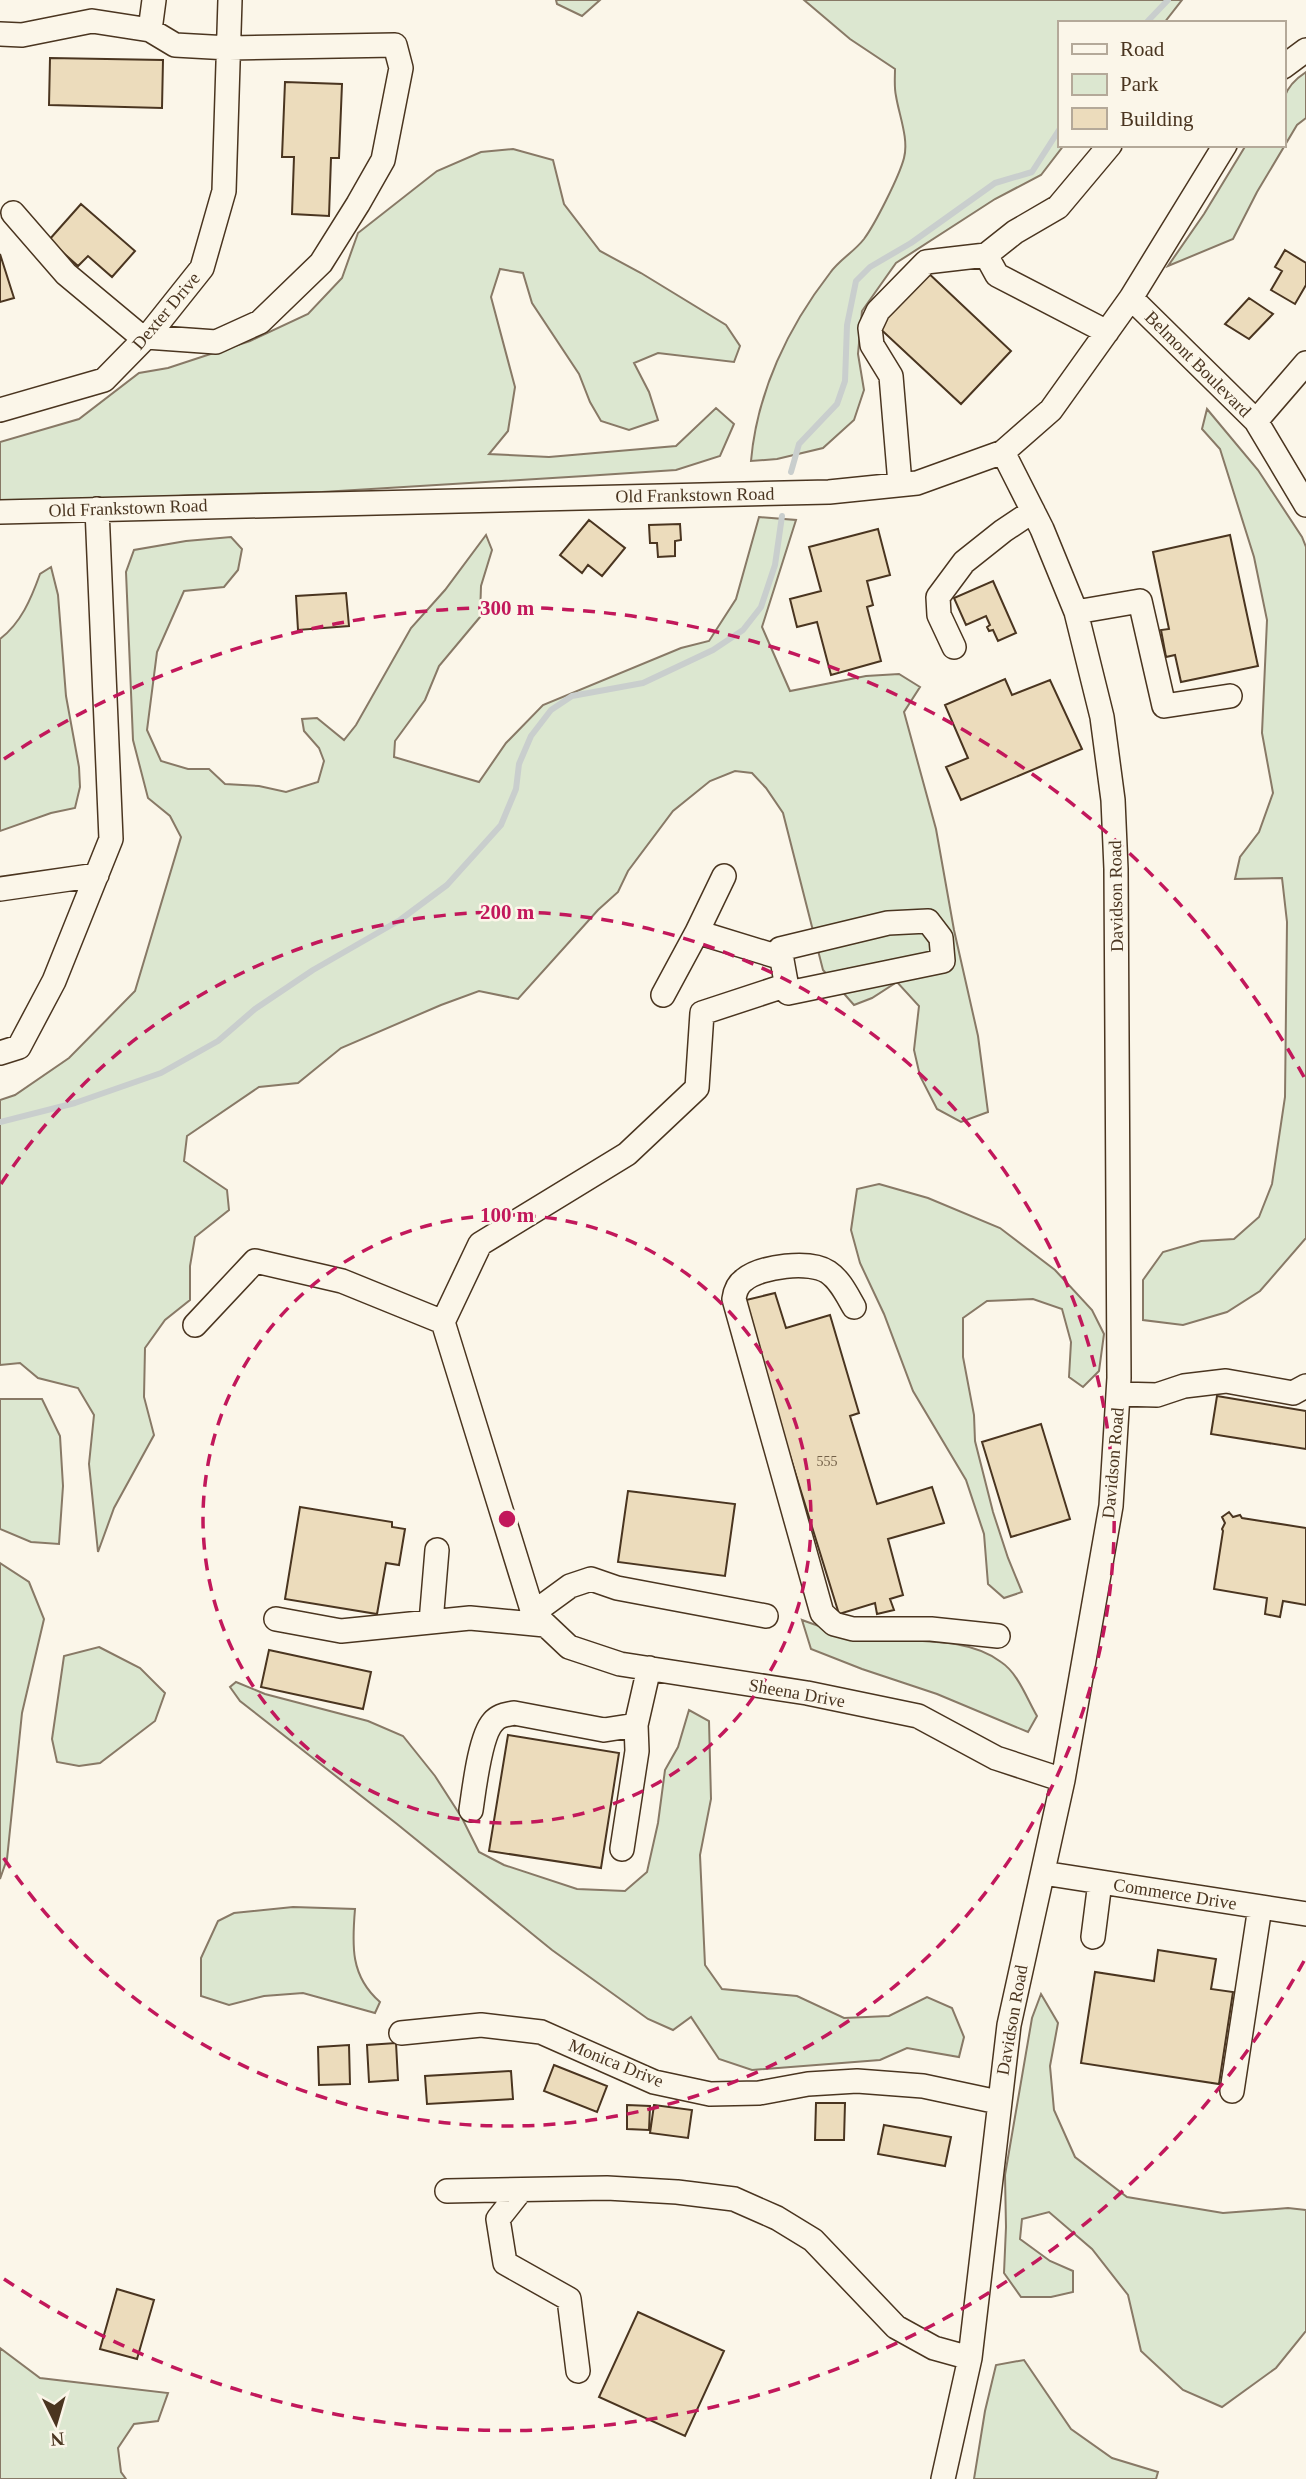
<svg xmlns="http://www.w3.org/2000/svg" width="1306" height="2479" font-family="'Times New Roman',serif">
<rect width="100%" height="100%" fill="#fbf6e9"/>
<path fill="#dce7d0" stroke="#887966" stroke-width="2" d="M556,0H600L582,16L557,4Z
M804,0H1182L1164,23H1059V145H1064L1041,175L995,199L896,263L862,311L858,354L864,390L854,420L823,448L777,459L751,461C757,392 788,327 830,273C839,260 854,252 864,239C875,224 899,177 904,158C909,139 899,115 896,96C894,87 895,78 895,69L850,39Z
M1306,72V118L1297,125L1257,192L1233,239L1168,266L1204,214L1246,145H1283C1283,112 1275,92 1306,72Z
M513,149L553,160L564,204L600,251L641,273L726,325L740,346L734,362L658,353L634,363L649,392L658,420L629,430L601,421L590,402L579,374L532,303L523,273L500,269L491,297L515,387L508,431L489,454L549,457L676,446L716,408L734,424L720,456L676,470L585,476L322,492L194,495L84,502L0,501V442L79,419L139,373L168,368L250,341L308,314L342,278L358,233L437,171L481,152Z
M1207,409L1258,470L1302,537L1306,547V1238L1260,1291L1227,1312L1183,1325L1143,1320V1280L1163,1252L1201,1241L1234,1239L1259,1217L1272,1184L1285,1097L1287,922L1282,878L1235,879L1240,857L1259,832L1273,793L1262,733L1267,620L1254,557L1220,449L1202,429Z
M759,517L796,520L762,627L790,691L866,676L899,674L920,687L904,712L936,829L954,930L978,1036L988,1112L961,1122L937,1109L920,1076L914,1050L919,1006L897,982L872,998L854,1005L823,970L783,813L766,788L752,773L735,771L710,781L673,811L628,871L618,892L598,910L518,999L479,991L441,1005L341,1048L298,1083L259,1087L187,1136L184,1161L227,1190L229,1210L195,1237L190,1266V1300L165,1320L145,1348L144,1397L154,1435L114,1508L98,1552L89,1464L94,1415L78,1388L38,1378L20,1363L0,1365V1100L15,1095L69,1058L135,991L181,837L170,816L148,798L133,740L126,572L134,550L186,541L231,537L242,549L238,570L224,587L184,591L157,652L147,730L161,761L188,769H209L225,784L259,786L286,792L318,782L324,761L319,748L304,731L302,719L317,718L344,740L356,725L411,628L445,590L486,535L492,550L481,586L480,617L439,666L425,700L395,741L394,757L479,782L506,743L543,705L681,648L709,641L736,599Z
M51,567L58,595L66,696L79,767L80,787L75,808L51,813L0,831V639C21,623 31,599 40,574Z
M879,1184L928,1198L1000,1228L1055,1270L1092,1310L1104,1334L1099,1371L1083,1387L1069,1377L1071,1342L1062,1309L1033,1299L987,1301L963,1318V1357L974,1415L975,1441L993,1512L1008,1558L1022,1592L1004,1598L988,1584L984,1534L966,1480L913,1391L884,1314L860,1263L851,1230L857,1189Z
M0,1399H42L60,1436L63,1486L59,1544L31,1542L0,1529Z
M0,1563L29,1582L44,1619L22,1713L7,1859L0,1879Z
M802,1620C821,1627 840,1634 859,1637C905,1645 962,1633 1001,1662C1018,1673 1027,1699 1037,1716L1028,1732L937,1694L862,1669L811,1649Z
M99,1647L140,1668L165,1693L155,1721L100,1763L79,1766L57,1762L52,1739L64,1656Z
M236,1682L265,1694L368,1721L403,1736L435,1776L462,1818L479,1852L504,1865L577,1889L625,1891L647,1872L658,1823L665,1770L678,1747L689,1710L709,1721L711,1799L700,1855L705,1965L722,1989L797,1996L844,2018L889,2016L927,1997L952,2008L964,2037L959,2057L907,2048L880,2060L752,2070L719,2059L691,2017L673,2030L648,2019L552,1950L397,1824L240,1701L230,1687Z
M293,1907L355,1909C352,1945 350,1976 380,2002L375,2013L303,1993L264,1996L229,2005L201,1996V1958L218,1921L234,1913Z
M1041,1994L1058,2023L1050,2066L1054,2110L1075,2157L1127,2197L1223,2213L1288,2208L1306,2210V2331L1276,2368L1222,2407L1183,2390L1141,2351L1128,2295L1092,2249L1049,2212L1022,2219L1020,2239L1050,2261L1073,2271V2292L1051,2297H1021L1004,2273L1006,2227L1005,2175L1032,2018Z
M0,2348L40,2378L168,2393L158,2421L134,2424L118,2448L121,2472L126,2479H0Z
M1024,2360L1071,2429L1112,2458L1158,2472L1156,2479H974L985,2411L996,2365Z"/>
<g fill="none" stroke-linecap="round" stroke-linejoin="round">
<path stroke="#c9cecd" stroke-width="6" d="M1146,23L1168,0
M791,472L799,444L837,404L845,381L847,325L856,281L870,267L911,243L995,183L1032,172L1059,130
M0,1122L75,1103L161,1073L218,1041L255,1009L313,970L400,920L447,885L501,825L516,789L519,764L531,736L551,710L572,696L643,683L713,650L743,630L761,607L775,565L782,516"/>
</g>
<path fill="#ecdcbc" stroke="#4a3520" stroke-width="2" d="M50,58L163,60L162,108L49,105Z
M285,82L342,84L339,158H331L329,216L292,214L294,157H282Z
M81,204L135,251L112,277L88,256L78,266L49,240Z
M1285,250L1306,263V285L1295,304L1271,290L1282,271L1275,267Z
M0,254L14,298L0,302Z
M924,269L1011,351L961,404L874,323Z
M1249,298L1273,314L1249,339L1225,324Z
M589,520L625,548L602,576L588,565L582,573L560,555Z
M680,524L681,540L675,541V556L658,557L657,543H650L649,525Z
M878,529L890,575L867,581L873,605L867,607L881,661L831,675L817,622L797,627L790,599L821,591L809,547Z
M1230,535L1258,666L1181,682L1175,655L1166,657L1161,630L1169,629L1153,552Z
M993,581L1016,633L998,641L993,630L989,631L987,627L990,625L986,616L966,625L954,598Z
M346,593L349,626L298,630L296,596Z
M1005,679L1012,695L1050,680L1082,749L961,800L946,767L968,758L945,705Z
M775,1293L786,1328L830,1315L859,1413L850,1416L877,1504L932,1487L944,1523L888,1539L903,1595L890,1599L894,1610L877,1614L875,1603L839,1614L742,1301Z
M1217,1396L1306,1411V1449L1211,1434Z
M1041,1424L1070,1519L1011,1537L982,1442Z
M628,1491L735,1504L725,1576L618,1562Z
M300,1507L392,1522V1527L405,1529L399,1565L386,1563L377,1614L285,1599Z
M1229,1512L1233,1517L1240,1515L1242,1518L1306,1528V1605L1283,1601L1280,1617L1265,1614L1267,1598L1214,1589L1223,1531L1222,1529L1225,1523L1222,1517Z
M269,1650L371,1672L363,1709L261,1687Z
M508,1735L619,1753L601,1868L489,1851Z
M1158,1950L1216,1959L1211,1989L1233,1992L1219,2084L1081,2063L1095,1972L1154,1981Z
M396,2043L398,2080L369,2082L367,2045Z
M349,2045L350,2084L319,2085L318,2047Z
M554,2065L607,2086L597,2112L544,2091Z
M511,2071L513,2099L427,2104L425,2076Z
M816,2103H845L844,2140H815Z
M627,2105L650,2106L649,2130L627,2129Z
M654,2105L692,2110L688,2138L650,2133Z
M884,2125L951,2137L945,2166L878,2154Z
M117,2289L154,2300L137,2359L100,2349Z
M638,2312L724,2351L685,2436L599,2397Z"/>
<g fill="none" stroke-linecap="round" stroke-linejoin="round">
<defs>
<path id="minor" d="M150,30L154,0
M0,34L22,35L92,21L150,30L175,45L229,48L395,45L401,68L383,160L358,204L321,263L260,322L216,342L146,337
M1283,67L1306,50
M13,213L66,274L144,339
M1131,298L1256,421L1306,505
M1107,332L997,275L986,255L1015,232L1058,207L1110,145
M0,410L104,380L151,332L202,268L224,191L230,0
M1256,421L1306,363
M900,484L891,376L872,345L870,328L878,311L926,262L986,255
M0,512L829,492L917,483L1003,452L1051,410L1131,298L1225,145
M1076,612L1140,601L1164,706L1230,696
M954,647L939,615L938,597L964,562L1003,531L1033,511
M0,889L97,875
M928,921L941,938L943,961L788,993L780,949L888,923Z
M697,932L724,876
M787,985L702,1013L697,1088L627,1154L480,1244L443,1322L533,1613L569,1647L620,1664L807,1693L918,1716L996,1758L1063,1780
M663,995L697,932L782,958
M0,1053L19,1047L54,981L111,839L97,509
M854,1307C847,1295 840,1280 828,1272C810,1260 761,1266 744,1280C738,1284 735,1292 734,1299L822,1613L834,1624L853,1629H931L998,1636
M195,1325L255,1261L342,1281L443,1322
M1118,1394L1157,1395L1184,1386L1226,1381L1293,1393L1306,1386
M533,1613L570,1586L591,1579L617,1588L766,1616
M276,1619L341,1631L470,1618L545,1625
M431,1622L437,1550
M471,1810C474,1790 480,1736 493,1722C499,1715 505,1715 514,1713L604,1730L636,1725
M622,1849L637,1751L636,1725L649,1668
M1043,1873L1306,1914
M1093,1937L1100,1882
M401,2033L481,2025L541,2032L654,2082L710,2094L759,2093L808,2084L857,2081L923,2086L998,2102
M1232,2091L1260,1907
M521,2190L498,2219L505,2263L569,2299L578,2371
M447,2191L607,2188L677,2192L734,2199L777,2218L813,2240L896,2327L934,2348L970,2358
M943,2479L970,2358L1009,2025L1063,1780L1111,1506L1119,1378L1116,869L1113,800L1102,717L1076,612L1042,529L1003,452"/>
</defs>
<use href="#minor" stroke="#4a3520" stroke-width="26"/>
<use href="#minor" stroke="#fbf6e9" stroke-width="23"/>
</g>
<g fill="none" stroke="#c2185b" stroke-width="3.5" stroke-dasharray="12 9">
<circle cx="507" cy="1519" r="304"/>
<path d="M1 1184A607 607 0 1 1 1 1854"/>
<path d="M1304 1961A911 911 0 0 1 4 2279M4 759A911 911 0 0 1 1304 1077"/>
</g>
<g text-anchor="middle" stroke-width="5" stroke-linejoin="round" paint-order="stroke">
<g font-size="14" fill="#725f47">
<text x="827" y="1466">555</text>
</g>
<g font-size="18" fill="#4a3520" stroke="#fbf6e9">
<text transform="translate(166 311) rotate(-50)" y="6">Dexter Drive</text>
<text transform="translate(1198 364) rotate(45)" y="6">Belmont Boulevard</text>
<text transform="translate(695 495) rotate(-1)" y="6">Old Frankstown Road</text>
<text transform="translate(128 508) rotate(-2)" y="6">Old Frankstown Road</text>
<text transform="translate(1116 896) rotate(-91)" y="6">Davidson Road</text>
<text transform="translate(1113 1463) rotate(-85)" y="6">Davidson Road</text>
<text transform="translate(797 1693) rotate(10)" y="6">Sheena Drive</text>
<text transform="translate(1175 1894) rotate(9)" y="6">Commerce Drive</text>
<text transform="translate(1012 2020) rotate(-80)" y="6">Davidson Road</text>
<text transform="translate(616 2063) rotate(22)" y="6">Monica Drive</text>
</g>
</g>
<circle cx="507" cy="1519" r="10" fill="#c2185b" stroke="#fbf6e9" stroke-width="3.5"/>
<g font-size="21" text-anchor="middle" font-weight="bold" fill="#c2185b" stroke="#fbf6e9" stroke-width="5" stroke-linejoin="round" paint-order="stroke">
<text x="507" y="615">300 m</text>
<text x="507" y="919">200 m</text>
<text x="507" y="1222">100 m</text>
</g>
<rect x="1058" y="21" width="228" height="126" fill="#fbf6e9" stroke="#b4a999" stroke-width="2"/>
<rect x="1072" y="44" width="35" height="10" fill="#fbf6e9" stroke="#b4a999" stroke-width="2"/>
<text x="1120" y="56" font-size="21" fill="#4a3520">Road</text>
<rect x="1072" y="74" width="35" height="21" fill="#dce7d0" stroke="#b4a999" stroke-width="2"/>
<text x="1120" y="91" font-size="21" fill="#4a3520">Park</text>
<rect x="1072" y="108" width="35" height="21" fill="#ecdcbc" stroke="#b4a999" stroke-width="2"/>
<text x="1120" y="126" font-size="21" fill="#4a3520">Building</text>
<g transform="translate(56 2423) rotate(175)" stroke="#fbf6e9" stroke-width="5" paint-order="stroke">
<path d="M0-5L12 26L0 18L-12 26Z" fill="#4a3520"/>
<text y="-10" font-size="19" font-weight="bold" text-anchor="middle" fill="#4a3520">N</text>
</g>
</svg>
